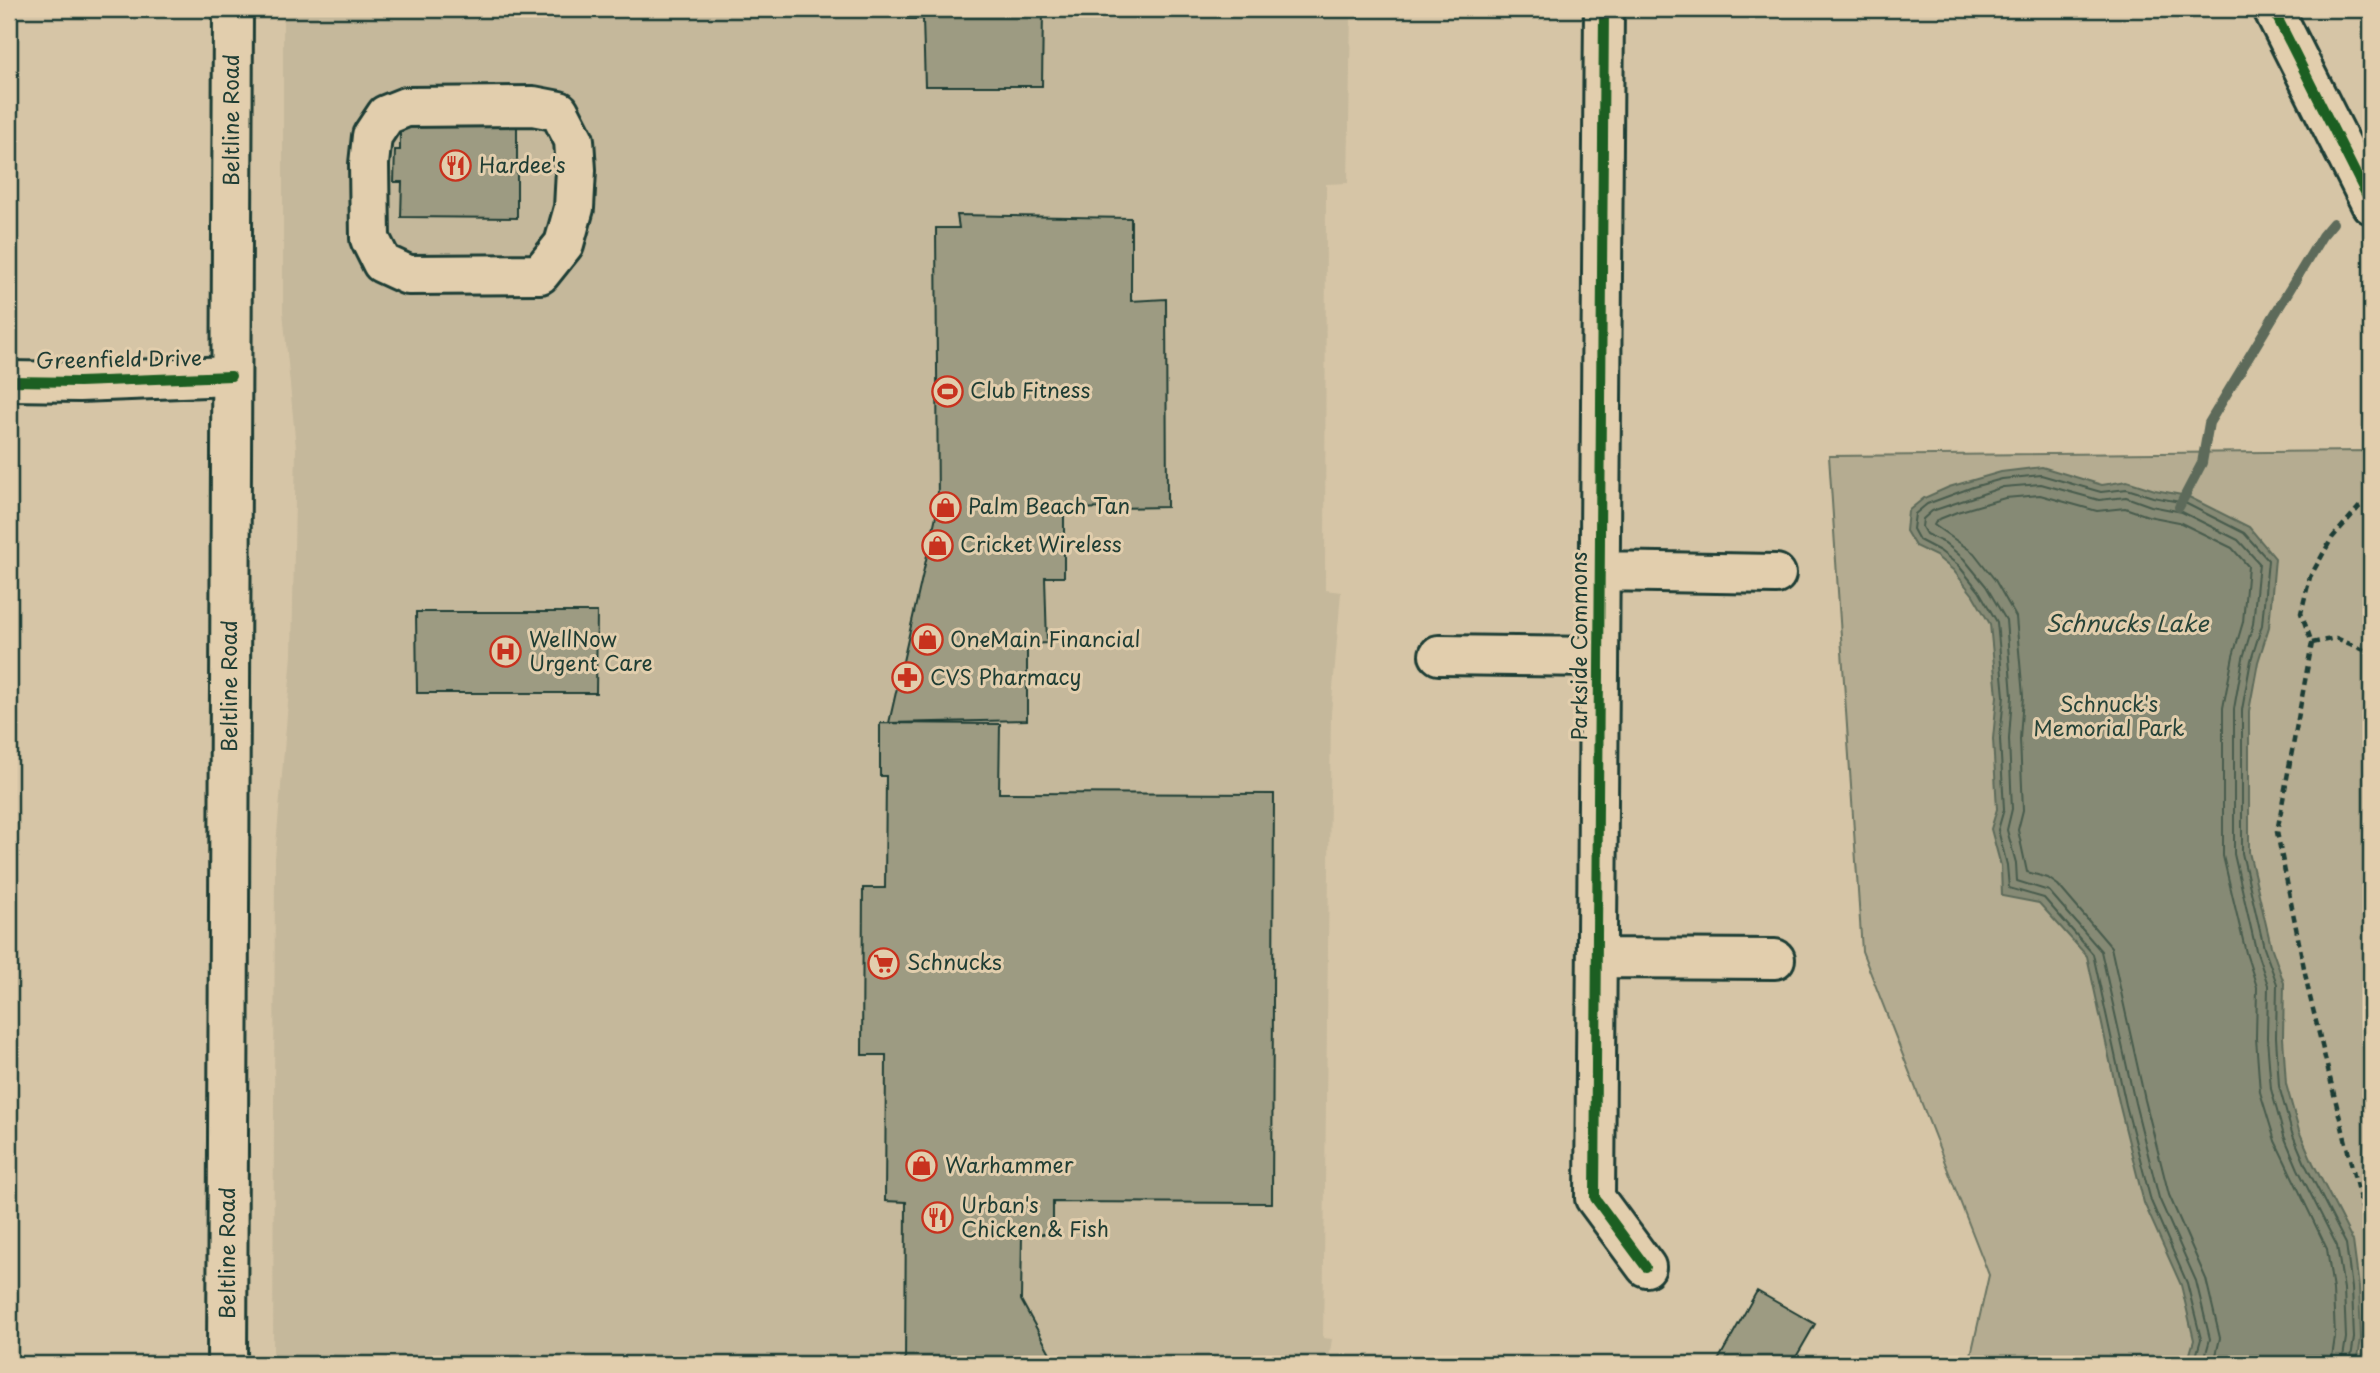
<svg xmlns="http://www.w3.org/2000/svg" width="2380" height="1373" font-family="'Playpen Sans',sans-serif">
<rect width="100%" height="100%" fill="#d6c5a6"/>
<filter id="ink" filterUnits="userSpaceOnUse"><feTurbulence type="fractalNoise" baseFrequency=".0143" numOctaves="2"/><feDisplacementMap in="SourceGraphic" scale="14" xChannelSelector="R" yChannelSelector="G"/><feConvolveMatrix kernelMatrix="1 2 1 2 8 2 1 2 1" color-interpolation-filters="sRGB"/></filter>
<g filter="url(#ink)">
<path fill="#c5b89b" d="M283,9H1351L1348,183L1326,184L1325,590L1341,592L1331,713L1323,1338L1332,1339L1328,1364H273L275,858L292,655L296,448L283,311Z"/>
<path fill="#b5ac91" stroke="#6a7462" stroke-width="2" d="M2371,451V1364H1969L1989,1275L1862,951L1829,456Z"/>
<path fill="#868a74" stroke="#5d6b5a" stroke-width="2" d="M2042,467L2102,485L2127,481L2155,490L2187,496L2249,527L2275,558L2269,627L2258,662L2249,711V852L2271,946L2284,983L2283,1037L2286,1084L2299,1131L2313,1163L2353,1241L2359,1287L2361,1339L2357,1364H2187L2194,1340L2181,1285L2144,1203L2120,1107L2087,956L2039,903L2002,896L2001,866L1991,829L1997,809L1993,739L1997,696L1990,624L1973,595L1953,570L1936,556L1915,546L1906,531L1908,511L1924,498L1949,487L2001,472Z"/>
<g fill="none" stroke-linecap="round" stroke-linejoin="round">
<path stroke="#485c4e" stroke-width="2" d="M2194,1364L2201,1339L2187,1283L2151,1201L2126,1105L2093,954L2044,898L2009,888L2007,865L1998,830L2004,809L2000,739L2004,696L1997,622L1979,591L1958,565L1940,551L1919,540L1913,529L1915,514L1927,504L1973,487L2002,479L2041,475L2101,492L2127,489L2153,497L2185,503L2244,533L2268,560L2262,625L2251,660L2242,710V853L2264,948L2277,984L2276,1037L2279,1086L2292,1133L2306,1166L2346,1244L2352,1288L2354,1338L2350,1364
M2203,1364L2210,1339L2196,1281L2159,1198L2135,1103L2101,951L2049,891L2017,881L2016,863L2007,830L2012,809L2009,739L2012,696L2006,620L1986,586L1964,559L1945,543L1926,534L1922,527L1923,519L1932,511L2003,487L2041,484L2099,500L2126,497L2151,506L2182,512L2238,540L2259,563L2253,624L2243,658L2234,709V854L2256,950L2268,985L2267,1038L2271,1089L2284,1136L2298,1169L2337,1246L2344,1289L2346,1338L2342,1364
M2214,1364L2220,1338L2206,1279L2169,1195L2145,1100L2111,947L2058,885L2048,878L2027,872L2018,830L2023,810L2020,739L2023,696L2016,617L1995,580L1974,553L1934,525L1937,520L1957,512L2005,498L2040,495L2097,511L2125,508L2148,516L2179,522L2232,548L2248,566L2243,622L2233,656L2223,708V856L2246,953L2257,987L2256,1038L2260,1092L2275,1141L2327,1249L2333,1290L2335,1337L2331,1364"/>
<path stroke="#5d6b5a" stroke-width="10" d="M2179,507L2202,463L2209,423L2322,236L2333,223"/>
</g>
<path fill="#9d9b82" stroke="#1f3d34" stroke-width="2" d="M907,9H1043L1042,86H925L923,19H907Z
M517,120V218L401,217L402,182H394L395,150H400V122Z
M957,215L1131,218V301L1166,299L1167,507L1064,509V577H1045L1047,643L1027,644V720L889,723L938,507L936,228H959Z
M416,612H597L596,693H417Z
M880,723L1000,724L999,793L1274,794L1272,1203L1053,1202V1234H1022L1021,1300L1056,1364H905L906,1202L885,1201L886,1055H862L863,888H885L886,776H880Z
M1757,1291L1815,1324L1792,1364H1716Z"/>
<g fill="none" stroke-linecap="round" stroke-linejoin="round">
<defs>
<path id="minor" d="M1604,9L1595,1198L1646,1267
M2273,9L2371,204
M533,106L559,111L574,140L576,170L574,208L564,244L540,274L408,275L382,263L370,239L369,164L372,136L386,115L406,107Z
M9,381L79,382L231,376
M1599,571L1776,574
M1439,655L1599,657
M1597,958L1775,959"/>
<path id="major" d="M227,1364L233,9"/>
</defs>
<use href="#minor" stroke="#1f3d34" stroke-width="44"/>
<use href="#major" stroke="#1f3d34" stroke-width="44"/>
<path stroke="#1f3d34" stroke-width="4.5" stroke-dasharray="7 5" stroke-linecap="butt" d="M2371,501L2359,507L2332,538L2310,577L2301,613L2312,643L2277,832L2309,993L2371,1244
M2312,643L2336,638L2371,653"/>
<use href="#minor" stroke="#e2cead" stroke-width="38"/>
<use href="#major" stroke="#e2cead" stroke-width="38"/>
<defs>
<path id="cycleway" d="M1604,9L1595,1198L1646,1267
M2273,9L2371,204
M9,381L79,382L231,376"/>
</defs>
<use href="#cycleway" stroke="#e2cead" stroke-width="15"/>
<use href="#cycleway" stroke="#1b5e20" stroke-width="10"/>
</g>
</g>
<defs>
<symbol id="restaurant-ring" viewBox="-11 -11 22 22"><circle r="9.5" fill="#e2cead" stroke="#c8321e" stroke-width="1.5"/><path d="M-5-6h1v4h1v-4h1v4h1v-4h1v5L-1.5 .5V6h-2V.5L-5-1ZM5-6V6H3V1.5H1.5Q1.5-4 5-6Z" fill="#c8321e"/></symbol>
<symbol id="stadium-ring" viewBox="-11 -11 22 22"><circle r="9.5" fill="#e2cead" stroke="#c8321e" stroke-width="1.5"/><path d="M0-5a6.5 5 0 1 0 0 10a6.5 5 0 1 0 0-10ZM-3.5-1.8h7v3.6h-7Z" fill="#c8321e"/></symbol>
<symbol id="shop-ring" viewBox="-11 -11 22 22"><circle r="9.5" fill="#e2cead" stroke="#c8321e" stroke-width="1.5"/><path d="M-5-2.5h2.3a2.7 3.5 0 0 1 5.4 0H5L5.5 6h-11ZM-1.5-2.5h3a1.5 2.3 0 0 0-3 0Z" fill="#c8321e"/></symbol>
<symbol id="hospital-ring" viewBox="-11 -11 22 22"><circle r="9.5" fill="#e2cead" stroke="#c8321e" stroke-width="1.5"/><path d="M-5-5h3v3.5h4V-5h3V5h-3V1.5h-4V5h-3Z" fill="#c8321e"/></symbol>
<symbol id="pharmacy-ring" viewBox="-11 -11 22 22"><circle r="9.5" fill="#e2cead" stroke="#c8321e" stroke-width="1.5"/><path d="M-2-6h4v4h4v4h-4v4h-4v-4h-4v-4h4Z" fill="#c8321e"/></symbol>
<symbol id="supermarket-ring" viewBox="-11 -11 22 22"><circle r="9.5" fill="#e2cead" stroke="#c8321e" stroke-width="1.5"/><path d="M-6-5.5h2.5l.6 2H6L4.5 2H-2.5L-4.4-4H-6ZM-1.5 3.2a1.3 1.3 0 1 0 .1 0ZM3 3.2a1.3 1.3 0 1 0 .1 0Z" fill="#c8321e"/></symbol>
</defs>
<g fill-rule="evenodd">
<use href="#restaurant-ring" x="438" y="148" width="35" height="35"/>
<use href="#stadium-ring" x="930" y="374" width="35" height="35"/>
<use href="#shop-ring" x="928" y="490" width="35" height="35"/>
<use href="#shop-ring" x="920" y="528" width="35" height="35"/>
<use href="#shop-ring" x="910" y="622" width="35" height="35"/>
<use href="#hospital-ring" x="488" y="634" width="35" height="35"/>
<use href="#pharmacy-ring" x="890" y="660" width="35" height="35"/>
<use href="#supermarket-ring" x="866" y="946" width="35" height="35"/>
<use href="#shop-ring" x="904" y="1148" width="35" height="35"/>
<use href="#restaurant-ring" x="920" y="1200" width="35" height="35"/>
</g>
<g text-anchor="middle" stroke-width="6" stroke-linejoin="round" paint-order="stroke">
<g font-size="21" fill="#1f3d34" stroke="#e2cead">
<text transform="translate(232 120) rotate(-90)" y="7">Beltline Road</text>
<text transform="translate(119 360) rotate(-1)" y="7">Greenfield Drive</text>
<text transform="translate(1580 646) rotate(-90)" y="7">Parkside Commons</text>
<text transform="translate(230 686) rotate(-90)" y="7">Beltline Road</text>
<text transform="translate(228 1253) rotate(-90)" y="7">Beltline Road</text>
</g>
<g font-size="21" fill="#1f3d34" stroke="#e2cead" text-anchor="start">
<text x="479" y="173">Hardee's</text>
<text x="970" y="398">Club Fitness</text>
<text x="968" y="514">Palm Beach Tan</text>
<text x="960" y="552">Cricket Wireless</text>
<text x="529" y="647">WellNow<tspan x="529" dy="24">Urgent Care</tspan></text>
<text x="950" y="647">OneMain Financial</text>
<text x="930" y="685">CVS Pharmacy</text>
<text x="907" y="970">Schnucks</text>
<text x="945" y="1173">Warhammer</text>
<text x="961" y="1213">Urban's<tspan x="961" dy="24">Chicken &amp; Fish</tspan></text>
</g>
<g font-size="21" fill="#264339" stroke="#e2cead">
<text x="2109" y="712">Schnuck's<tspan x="2109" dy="24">Memorial Park</tspan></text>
</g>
<g font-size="23" font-style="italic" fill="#29453a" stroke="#e2cead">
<text x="2127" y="632">Schnucks Lake</text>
</g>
</g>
<rect width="2380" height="1373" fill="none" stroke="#e2cead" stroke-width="35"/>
<rect x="18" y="18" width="2345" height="1338" fill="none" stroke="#1f3d34" stroke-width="2.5" filter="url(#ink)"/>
</svg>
